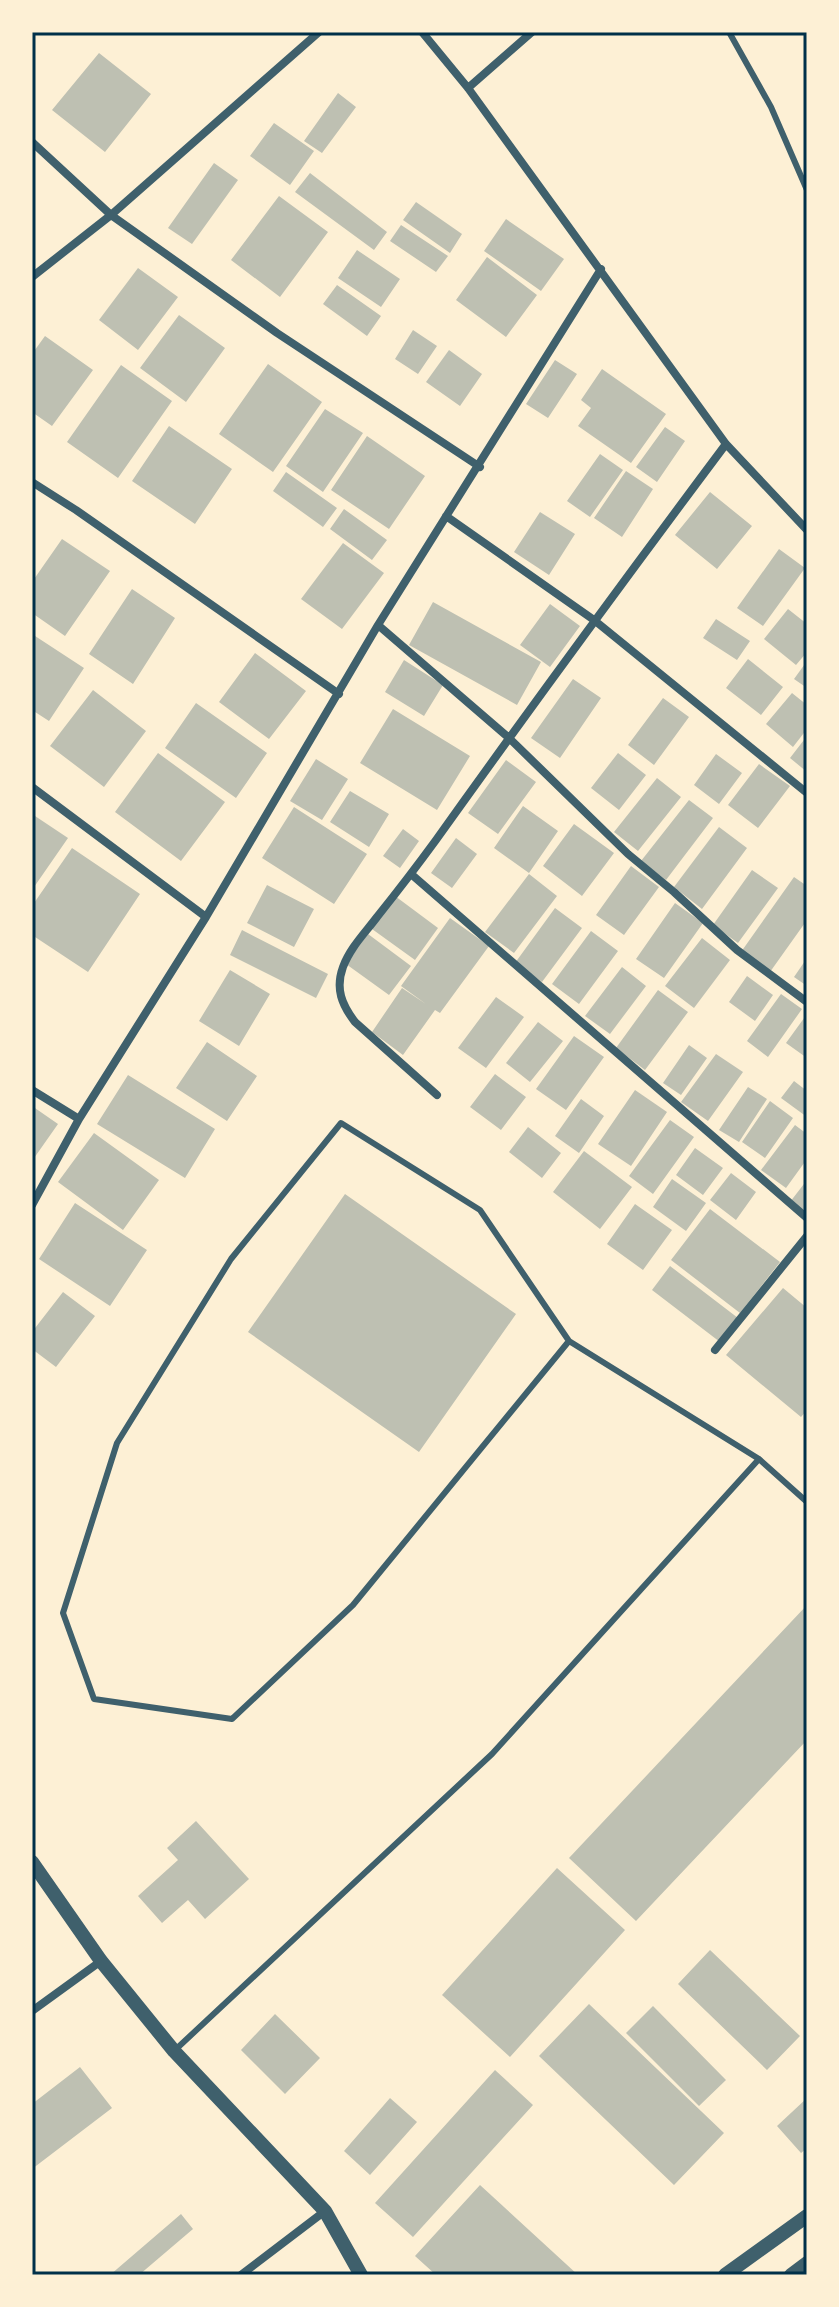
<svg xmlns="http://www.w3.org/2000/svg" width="839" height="2307" font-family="Raleway,sans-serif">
<rect width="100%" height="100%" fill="#fdf0d5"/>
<path fill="#bec0b2" d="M99,53L151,94L105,152L52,110Z
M338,93L356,107L322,153L304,141Z
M274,123L314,151L290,185L250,156Z
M214,163L238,180L192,244L168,228Z
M310,173L387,232L374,250L295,192Z
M279,196L328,232L280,297L231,260Z
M416,202L462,234L450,253L403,220Z
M506,219L564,259L541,291L484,251Z
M401,225L448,256L436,272L390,241Z
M357,250L400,279L381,307L338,278Z
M487,257L537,295L506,337L456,300Z
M138,268L178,297L138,350L99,320Z
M337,285L381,316L367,336L323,304Z
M179,315L225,348L186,402L140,368Z
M413,330L437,346L418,374L395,359Z
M45,336L93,370L52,426L32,412V354Z
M449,350L482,374L460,406L426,382Z
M555,360L577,374L548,418L526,404Z
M268,364L322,402L273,472L219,434Z
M121,365L172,401L118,478L67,442Z
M602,369L666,414L631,463L578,426L591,408L581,400Z
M325,409L363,433L323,492L286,466Z
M169,426L232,469L195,524L132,481Z
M665,427L685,441L657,482L636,467Z
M367,436L425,476L389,529L331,490Z
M600,454L623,470L590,517L567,501Z
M626,471L653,489L622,537L594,518Z
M286,472L337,508L323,527L273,491Z
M710,492L752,526L717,569L675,535Z
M344,509L387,540L372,560L330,529Z
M540,512L575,534L549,575L514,552Z
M62,539L110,571L65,636L32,613V582Z
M343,543L384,573L342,629L301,599Z
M779,549L805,568L763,626L737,608Z
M132,589L175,618L133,684L89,654Z
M433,602L541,662L517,705L409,645Z
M550,604L580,626L550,667L520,645Z
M788,609L807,624V652L796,665L764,639Z
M716,619L750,641L737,660L703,638Z
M32,634L84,668L49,721L32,710Z
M255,653L306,691L269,739L219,702Z
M748,659L783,687L761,715L726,688Z
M404,660L443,685L424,716L385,692Z
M807,661V688L794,679Z
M573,679L601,698L560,758L531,738Z
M93,690L146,731L104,787L50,746Z
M792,693L807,705V729L793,747L766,724Z
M663,698L689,717L654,765L628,745Z
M196,703L267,753L236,798L165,748Z
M393,709L470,756L437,810L360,763Z
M807,736V772L790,758Z
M158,753L225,802L181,861L115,812Z
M618,753L646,775L619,810L591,788Z
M716,754L742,773L719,804L694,785Z
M316,759L348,779L322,820L290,801Z
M506,760L536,782L498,834L468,813Z
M759,764L790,786L758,828L728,805Z
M657,778L681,797L638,851L614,832Z
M350,791L389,814L369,847L330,822Z
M689,800L713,818L666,880L641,861Z
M523,806L558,831L529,873L494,848Z
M294,807L367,854L334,904L262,858Z
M35,816L68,838L32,890V821Z
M574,824L614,853L582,896L543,866Z
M719,827L747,848L702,909L674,887Z
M403,829L419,841L400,868L383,856Z
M456,838L477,854L452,888L431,873Z
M72,848L140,894L88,972L32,935V906Z
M631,866L659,887L624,935L596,915Z
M752,870L778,888L738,943L713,925Z
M529,874L557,896L514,953L485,932Z
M794,877L807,886V920L770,972L741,952Z
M267,885L314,909L294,947L247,923Z
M395,896L438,928L415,960L372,929Z
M675,903L703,923L664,978L636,959Z
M555,908L582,928L542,982L515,963Z
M450,918L489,946L440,1013L435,1010L403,1055L372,1032L402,988L426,1004L401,986Z
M242,930L328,974L316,998L230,955Z
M591,931L618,951L579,1004L552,984Z
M368,934L411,966L389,995L346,964Z
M702,938L730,960L694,1008L665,986Z
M807,958V986L794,977Z
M622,967L646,986L610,1034L585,1016Z
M230,970L270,994L239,1046L199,1021Z
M747,976L773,995L755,1021L729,1002Z
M658,990L688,1012L645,1070L616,1048Z
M781,994L802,1009L768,1057L747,1041Z
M496,997L524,1017L486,1068L458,1048Z
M807,1014V1058L786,1043Z
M538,1022L563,1041L530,1082L506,1063Z
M574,1036L604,1057L566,1110L536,1089Z
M207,1042L257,1076L227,1121L176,1088Z
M689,1045L707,1058L681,1095L663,1083Z
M716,1054L743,1072L708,1121L681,1102Z
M495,1074L526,1097L501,1130L470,1107Z
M128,1075L215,1129L185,1178L97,1124Z
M794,1081L807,1091V1117L781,1098Z
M748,1087L767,1099L739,1142L719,1130Z
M635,1090L667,1112L631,1166L598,1144Z
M581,1099L604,1116L579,1153L555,1136Z
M770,1101L793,1118L765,1158L742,1142Z
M32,1106L58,1124L32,1161Z
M670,1120L694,1137L653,1194L629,1176Z
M795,1125L807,1134V1159L786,1188L761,1170Z
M528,1127L561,1153L542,1178L509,1152Z
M94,1133L159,1180L123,1230L58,1182Z
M695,1148L723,1168L703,1195L676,1175Z
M584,1151L632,1187L600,1229L553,1192Z
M731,1173L756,1192L736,1220L710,1200Z
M672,1179L706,1203L686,1231L653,1207Z
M807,1180V1215L790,1202Z
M345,1194L516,1314L419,1452L248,1332Z
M75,1203L147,1250L110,1306L39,1259Z
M635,1204L672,1230L643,1270L607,1244Z
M710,1209L780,1262L740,1313L671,1260Z
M670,1266L738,1318L720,1342L652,1290Z
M783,1288L807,1308V1410L801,1417L726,1355Z
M63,1292L95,1316L56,1367L32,1349V1332Z
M807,1605V1740L636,1921L569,1858Z
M196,1821L249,1879L205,1919L188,1900L162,1923L138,1896L178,1860L167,1848Z
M557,1868L625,1930L510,2057L442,1995Z
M710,1950L800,2036L767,2070L678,1984Z
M589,2004L724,2133L674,2185L539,2056Z
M653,2006L726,2080L699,2106L626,2033Z
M275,2014L320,2058L285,2094L241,2050Z
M80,2067L112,2108L32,2169V2104Z
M495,2070L533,2105L413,2237L375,2203Z
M390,2098L417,2122L370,2175L344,2151Z
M807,2098V2148L801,2153L777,2126Z
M480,2185L578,2275H436L415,2256Z
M181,2214L193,2229L139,2275H110Z"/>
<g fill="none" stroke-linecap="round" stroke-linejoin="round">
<path stroke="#3f606c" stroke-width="6" d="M729,32L771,107L807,190
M569,1341L480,1210L341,1123L231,1259L117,1443L63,1613L94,1699L232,1719L353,1605L569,1341L759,1459L807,1502
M174,2051L492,1754L759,1459"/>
<path stroke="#3f606c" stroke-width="8" d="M422,32L468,88L726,444L807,530
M468,88L532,32
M32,142L111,215L277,333L480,467
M32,277L111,215L319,32
M32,482L76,510L339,694
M446,516L594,620L807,793
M378,625L509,738L628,854L674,892L737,950L807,1002
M32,787L206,917L378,625L601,269
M411,874L807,1218
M32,1090L79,1119
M437,1095L355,1022C342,1005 335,989 343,967C350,948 365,933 377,917C397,892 417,866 436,840C531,707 628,575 726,444
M32,1205L79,1119L206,917
M715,1350L807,1236
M32,2011L101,1961
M241,2275L325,2211"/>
<path stroke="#3f606c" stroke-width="14" d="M32,1862L101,1961L174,2051L325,2211L361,2275
M725,2275L807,2216
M791,2275L807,2263"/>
</g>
<rect width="839" height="2307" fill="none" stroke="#fdf0d5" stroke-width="68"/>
<rect x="34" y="34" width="771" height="2239" fill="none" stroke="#003049" stroke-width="3"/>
</svg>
